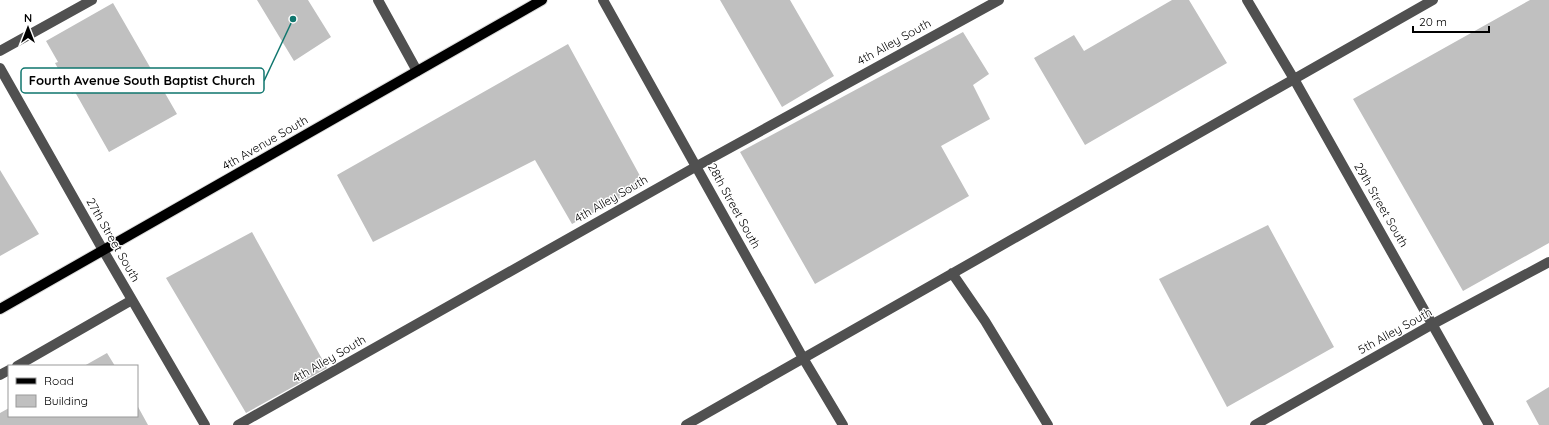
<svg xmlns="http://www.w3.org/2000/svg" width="1549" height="425" font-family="Quicksand,sans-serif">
<rect width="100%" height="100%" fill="#fff"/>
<path fill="#c0c0c0" d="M257,0H308L331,37L294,61Z
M720,0H790L834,76L782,107Z
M1172,0H1189L1227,63L1085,145L1034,58L1074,35L1084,51Z
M1530,0H1549V243L1463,291L1353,99Z
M113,3L177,114L109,152L75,92L72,94L55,63L58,62L46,41Z
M963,32L989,74L973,85L990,119L941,146L969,196L815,284L740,152Z
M568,44L645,185L572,224L535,160L373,242L337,175Z
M0,170L39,234L0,256Z
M1268,225L1334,347L1227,407L1159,279Z
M252,232L327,368L246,413L166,278Z
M107,353L115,366H84Z
M1549,387V425H1539L1526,401Z
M137,405L148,425H0V413L9,408V416H137Z"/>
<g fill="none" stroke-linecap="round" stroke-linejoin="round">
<defs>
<path id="major" d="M0,309L542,0"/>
</defs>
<use href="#major" stroke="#dbdbdb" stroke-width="12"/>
<path stroke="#505050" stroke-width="10" d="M378,0L417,71
M603,0L803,358L843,425
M1247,0L1294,79L1489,425
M0,51L92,0
M0,68L103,250L205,425
M952,273L985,321L1048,425
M17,366L132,300
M0,375L9,370
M238,425L697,166L999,0
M686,425L1433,0
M1255,425L1433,324L1549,262"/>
<use href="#major" stroke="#000" stroke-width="10"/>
</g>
<g text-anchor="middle" stroke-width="3" stroke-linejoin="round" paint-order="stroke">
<g font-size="12" fill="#000" stroke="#fff">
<text transform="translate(894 42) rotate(-29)" y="4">4th Alley South</text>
<text transform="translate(265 143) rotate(-30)" y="4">4th Avenue South</text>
<text transform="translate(611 199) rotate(-30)" y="4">4th Alley South</text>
<text transform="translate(1381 205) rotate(60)" y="4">29th Street South</text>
<text transform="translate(734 206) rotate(61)" y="4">28th Street South</text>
<text transform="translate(113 240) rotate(60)" y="4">27th Street South</text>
<text transform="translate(1395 331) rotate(-29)" y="4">5th Alley South</text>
<text transform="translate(329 359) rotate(-30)" y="4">4th Alley South</text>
</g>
</g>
<path fill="none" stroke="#0f766e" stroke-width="1.5" d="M293 19L264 81"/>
<circle fill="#0f766e" stroke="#fff" stroke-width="1.5" cx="293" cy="19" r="4"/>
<rect fill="#fff" stroke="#0f766e" stroke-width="1.5" x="21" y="68" width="243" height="25" rx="4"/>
<g font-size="13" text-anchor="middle" font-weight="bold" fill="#000">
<text x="142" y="85">Fourth Avenue South Baptist Church</text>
</g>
<rect x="8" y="365" width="130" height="52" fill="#ffffff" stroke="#999999"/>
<rect x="16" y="378" width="20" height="6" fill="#000000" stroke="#999999"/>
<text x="44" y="385" font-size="12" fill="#000000">Road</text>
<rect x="16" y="395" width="20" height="12" fill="#c0c0c0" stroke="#999999"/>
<text x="44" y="405" font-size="12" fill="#000000">Building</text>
<g transform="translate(28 28)" stroke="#ffffff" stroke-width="3" paint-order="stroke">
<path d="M0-3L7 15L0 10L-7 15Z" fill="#000000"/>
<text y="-6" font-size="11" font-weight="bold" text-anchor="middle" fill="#000000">N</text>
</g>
<path d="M1413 26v6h76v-6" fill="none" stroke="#000000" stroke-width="2"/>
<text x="1419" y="26" font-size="12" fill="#000000" stroke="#ffffff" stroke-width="3" paint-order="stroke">20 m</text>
</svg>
